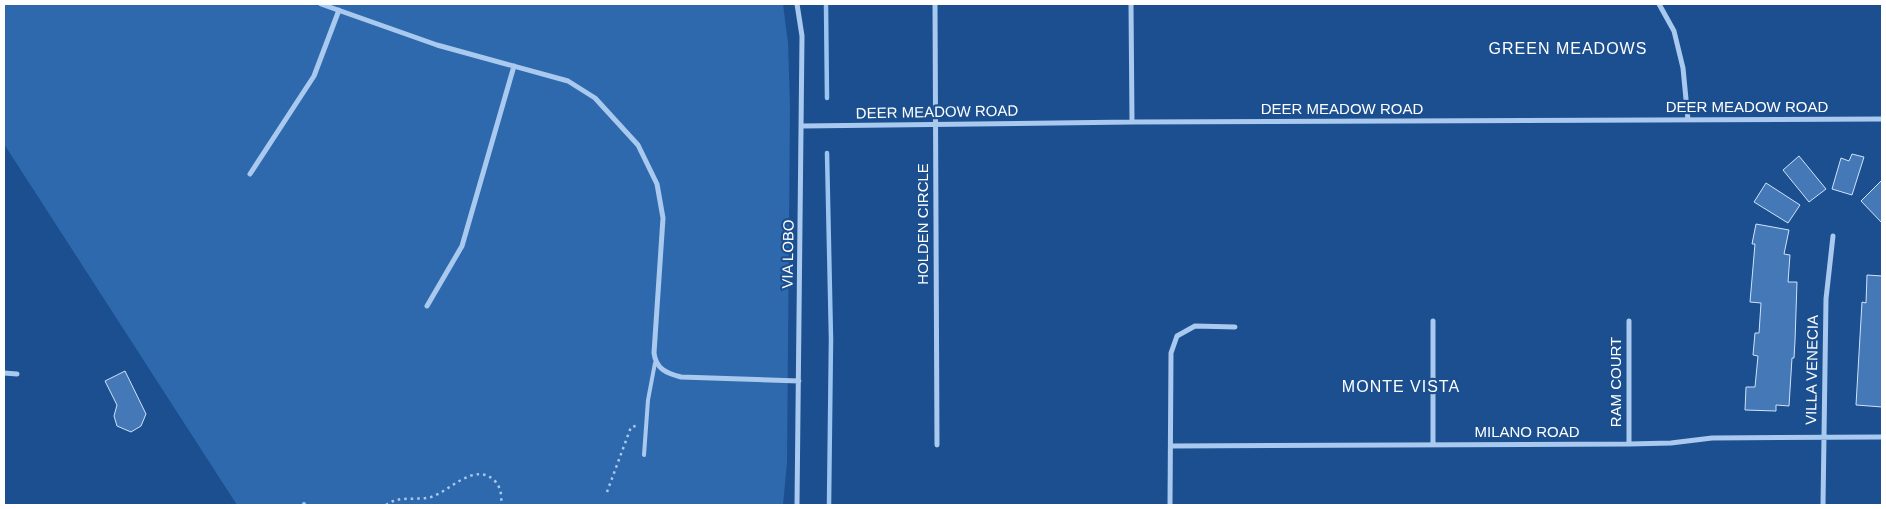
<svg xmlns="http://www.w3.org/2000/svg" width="1886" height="509" font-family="Helvetica,sans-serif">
<rect width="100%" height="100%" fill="#1b4f8f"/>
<path fill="#2e69ad" d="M4,4H783L788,43L790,106L787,462L783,505H237L4,144Z"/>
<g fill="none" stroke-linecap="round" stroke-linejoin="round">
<path stroke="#9cc4f0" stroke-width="4.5" d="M826,4L827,98
M827,153L831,339L829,505"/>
</g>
<path fill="#4478b7" stroke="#cfe3fa" d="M1852,154L1864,157L1852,195L1832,189L1841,158L1849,161Z
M1799,156L1826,189L1809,202L1783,170Z
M1882,180V223L1861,201Z
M1766,183L1800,205L1788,223L1754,202Z
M1756,224L1789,230L1784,254L1790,255L1788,282H1797L1795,341L1794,358H1792L1789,406L1776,405V411L1745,410L1746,387H1755L1758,356L1753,355L1755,333H1759L1761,303L1750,302L1755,244H1752Z
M1867,275L1882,276V407L1856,405L1862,302L1866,303Z
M125,371L146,414L141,426L131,432L117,426L114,416L117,405L105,381Z"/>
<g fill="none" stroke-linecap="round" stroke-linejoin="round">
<path stroke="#a9c9ee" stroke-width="2.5" stroke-dasharray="2.5 4" stroke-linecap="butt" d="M607,492L631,427L636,426
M386,505C399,495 415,501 431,497C450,491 474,462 494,480C501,487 502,496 501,505"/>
<path stroke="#a9c9ee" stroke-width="4" d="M644,455L648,400L655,363
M304,504V505"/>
<path stroke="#a9c9ee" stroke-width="5" d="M321,4L437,45L568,81L595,98L638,145L657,184L663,218L654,353C656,369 666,373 681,377L799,381
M797,4L802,36L797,505
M935,4L937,445
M1131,4L1132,122
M1659,4L1674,31L1683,68L1688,120
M802,126L1132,122L1882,119
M250,174L314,76L339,10
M427,306L462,246L514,66
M1433,321V445
M4,373L17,374
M1629,444V321
M1171,446L1629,444L1671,443L1712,438L1882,437
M1170,505L1171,353L1177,336L1195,326L1235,327
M1823,505L1826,299L1833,236"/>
</g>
<g text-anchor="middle" stroke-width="4.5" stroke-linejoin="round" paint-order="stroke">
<g font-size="15" fill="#fff" stroke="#1b4f8f">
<text x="1747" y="112">DEER MEADOW ROAD</text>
<text x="1342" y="114">DEER MEADOW ROAD</text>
<text transform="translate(937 112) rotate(-1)" y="5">DEER MEADOW ROAD</text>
<text transform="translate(923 224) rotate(-90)" y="5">HOLDEN CIRCLE</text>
<text transform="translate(788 254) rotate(-89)" y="5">VIA LOBO</text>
<text transform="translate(1812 370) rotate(-89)" y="5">VILLA VENECIA</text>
<text transform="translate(1616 382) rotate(-90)" y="5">RAM COURT</text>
<text x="1527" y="437">MILANO ROAD</text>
</g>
<g font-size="16" letter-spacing="1" fill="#fff" stroke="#1b4f8f">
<text x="1568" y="54">GREEN MEADOWS</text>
<text x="1401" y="392">MONTE VISTA</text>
</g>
</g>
<rect width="1886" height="509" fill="none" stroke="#ffffff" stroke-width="10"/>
</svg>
